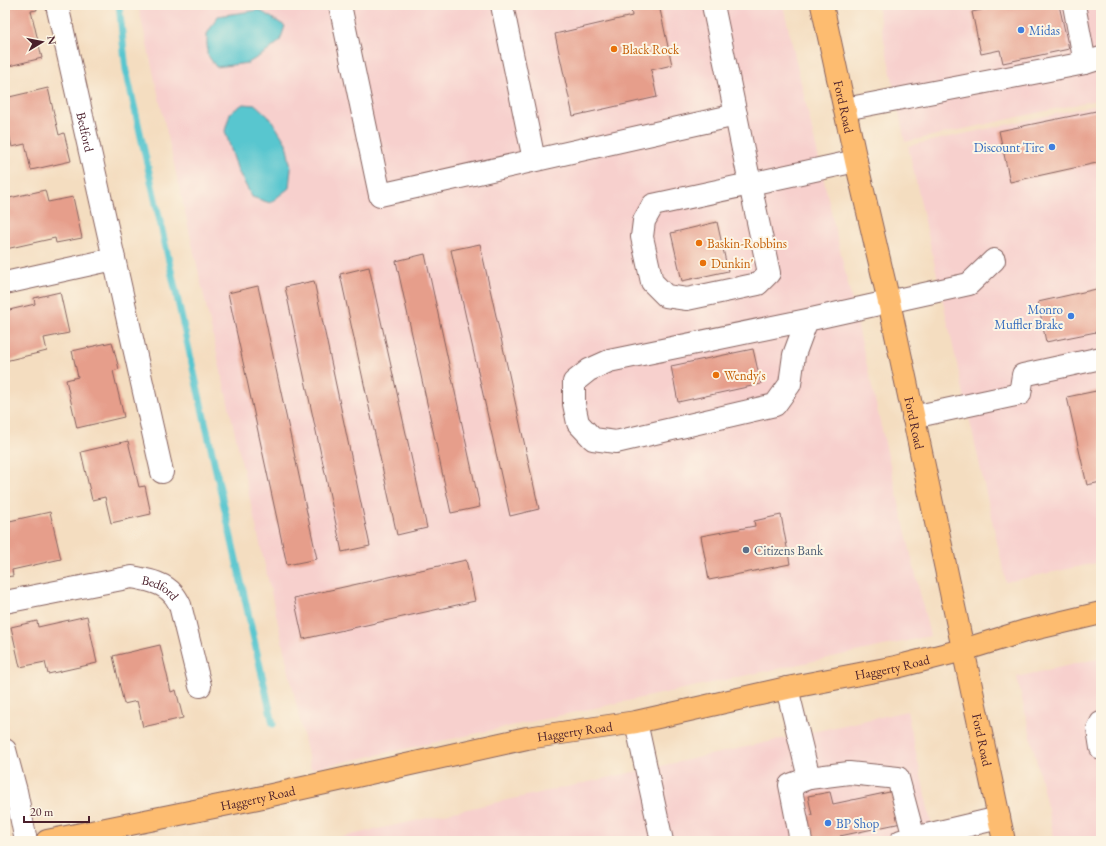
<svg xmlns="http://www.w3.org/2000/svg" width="1106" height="846" font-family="'EB Garamond',serif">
<rect width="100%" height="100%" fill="#fcf5e5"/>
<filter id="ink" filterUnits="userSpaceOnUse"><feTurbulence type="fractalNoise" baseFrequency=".025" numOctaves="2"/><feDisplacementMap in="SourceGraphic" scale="8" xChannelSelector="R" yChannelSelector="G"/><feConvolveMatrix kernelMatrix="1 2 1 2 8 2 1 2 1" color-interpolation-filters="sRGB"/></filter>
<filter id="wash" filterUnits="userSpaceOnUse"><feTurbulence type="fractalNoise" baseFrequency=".012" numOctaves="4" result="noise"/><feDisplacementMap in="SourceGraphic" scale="16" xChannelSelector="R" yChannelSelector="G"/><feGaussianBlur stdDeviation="0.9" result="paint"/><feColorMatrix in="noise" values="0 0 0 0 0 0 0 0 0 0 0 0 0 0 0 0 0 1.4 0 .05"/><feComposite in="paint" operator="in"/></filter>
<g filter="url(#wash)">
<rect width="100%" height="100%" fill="#f4ddc0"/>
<path fill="#f7d0cd" d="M138,5H783L930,636L311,769Z
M877,5H1101V99L905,142Z
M1101,104V562L1006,582L908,146Z
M1101,658V841H1055L1017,677Z
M907,711L935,841H333V839Z"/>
<path fill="#59c6cf" stroke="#52727d" d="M259,10L285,26L280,41L268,51L248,63L216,67L207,54V34L218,16Z
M243,104L256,105L271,119L286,143L291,168L289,188L270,203L252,197L238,171L225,131L230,113Z"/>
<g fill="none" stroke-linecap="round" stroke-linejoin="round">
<path stroke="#59c6cf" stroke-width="7" d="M119,5L126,70L273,724"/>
</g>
<g id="blocks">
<path fill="#e69e8b" d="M5,5H36L37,10L31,11L42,58L5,67Z
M647,5H659L672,65L651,70L657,97L573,116L555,34L632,16L631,9Z
M1004,5H1059L1069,49L1003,63L1000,50L981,54L972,12Z
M48,88L59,135L64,133L71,161L31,170L25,144L12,147L5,116V98Z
M1101,110V162L1010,182L999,131Z
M45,190L48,202L73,197L82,238L56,243L55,238L6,249L5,244V199Z
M717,222L728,271L682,281L671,233Z
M480,244L539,509L510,516L451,250Z
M425,254L480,507L451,513L396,261Z
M369,267L427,528L397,535L340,274Z
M314,281L370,546L342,552L285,287Z
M258,286L317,559L287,565L228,293Z
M1101,288V331L1046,342L1038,302Z
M60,292L69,333L44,338L47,351L5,361V311L35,304L34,298Z
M112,342L119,369L113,371L124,417L77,428L66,380L78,377L72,351Z
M753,349L761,384L678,402L671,366Z
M1101,390V482L1087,485L1067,397Z
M128,441L139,487L145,486L151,514L111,523L105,497L92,500L81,452Z
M50,512L61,559L12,570L13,576L5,577V522Z
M781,515L790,564L709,580L701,536L755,526L754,521Z
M466,560L475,601L303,639L294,598Z
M87,616L97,663L48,674L45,662L20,667L11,627L37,621L38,627Z
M160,645L171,692L176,690L183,718L143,727L137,701L124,704L113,656Z
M899,790L906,822L840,836L841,841H818L817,840L811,841L806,816L812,815L808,796L830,792L833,804Z"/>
</g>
</g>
<g filter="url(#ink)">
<use href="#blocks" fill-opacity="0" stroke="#86625f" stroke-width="1"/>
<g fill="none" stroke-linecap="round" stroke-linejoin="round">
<defs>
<g id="minor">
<path id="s1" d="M57,5L162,472"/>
<path d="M340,5L380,195L736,115L713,5"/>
<path d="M502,5L534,160"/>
<path d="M1074,5L1085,63"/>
<path d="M845,109L1085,63L1101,58"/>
<path d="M736,115L750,184L769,273L758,284L687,299L666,296L652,282L642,237L644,221L653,205L856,161"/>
<path d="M5,283L114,259"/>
<path d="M807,320L794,355L790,384L775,405L616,442L593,439L578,423L574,404V382L589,370L609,361L807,320L969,284L994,260"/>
<path d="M913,417L1020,394L1023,375L1101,358"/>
<path id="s2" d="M5,602L132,577C146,580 163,582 173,594C176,597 178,601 180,605L200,686"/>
<path d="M787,688L809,778L849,773L898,778L914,838"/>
<path d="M636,722L662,841"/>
<path d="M1101,723L1098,729L1101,748"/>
<path d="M5,750L16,791L26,841"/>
<path d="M801,841L790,785L809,778"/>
<path d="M901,841L999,818"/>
</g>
<g id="major">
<path id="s3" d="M822,5L856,161L889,302L1004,841"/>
<path id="s4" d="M47,841L258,798L527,738L636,722L787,688L896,667L963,650L1025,631L1101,613"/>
</g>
</defs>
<use href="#minor" stroke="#86625f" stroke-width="24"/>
<use href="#major" stroke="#86625f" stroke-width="24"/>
<use href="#minor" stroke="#fff" stroke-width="22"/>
<use href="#major" stroke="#fdbc6f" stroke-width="22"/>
</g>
</g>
<g fill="#3f7fe0" stroke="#fcf5e5" stroke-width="1.5">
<circle cx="1021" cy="30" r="4"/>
<circle cx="1052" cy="147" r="4"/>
<circle cx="1071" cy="316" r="4"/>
<circle cx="828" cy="823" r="4"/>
</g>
<g fill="#e8710a" stroke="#fcf5e5" stroke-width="1.5">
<circle cx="614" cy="49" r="4"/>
<circle cx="699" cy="243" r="4"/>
<circle cx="703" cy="263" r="4"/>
<circle cx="716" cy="375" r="4"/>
</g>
<circle fill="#5c6f8a" stroke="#fcf5e5" stroke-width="1.5" cx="746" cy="550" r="4"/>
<g text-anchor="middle" stroke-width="4" stroke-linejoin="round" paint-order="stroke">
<g font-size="13" fill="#366cbe" stroke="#fcf5e5" text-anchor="start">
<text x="1029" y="35">Midas</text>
<text x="1044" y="152" text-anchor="end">Discount Tire</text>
<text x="1063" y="314" text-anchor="end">Monro<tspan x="1063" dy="15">Muffler Brake</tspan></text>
<text x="836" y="828">BP Shop</text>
</g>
<g font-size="13" fill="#c56008" stroke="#fcf5e5" text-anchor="start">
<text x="622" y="54">Black Rock</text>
<text x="707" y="248">Baskin-Robbins</text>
<text x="711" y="268">Dunkin'</text>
<text x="724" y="380">Wendy's</text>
</g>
<g font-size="13" fill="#4a1f2b" stroke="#fcf5e5">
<text dy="5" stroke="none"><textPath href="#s3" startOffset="104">Ford Road</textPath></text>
<text dy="5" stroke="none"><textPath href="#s1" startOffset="130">Bedford</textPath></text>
<text dy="5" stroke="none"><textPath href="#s3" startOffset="428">Ford Road</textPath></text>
<text dy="5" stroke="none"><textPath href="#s2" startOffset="160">Bedford</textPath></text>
<text dy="5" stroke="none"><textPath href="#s4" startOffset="863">Haggerty Road</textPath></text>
<text dy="5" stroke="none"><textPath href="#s4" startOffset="539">Haggerty Road</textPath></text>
<text dy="5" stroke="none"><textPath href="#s3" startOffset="752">Ford Road</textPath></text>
<text dy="5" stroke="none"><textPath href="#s4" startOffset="215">Haggerty Road</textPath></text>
</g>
<g font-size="13" fill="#4e5e75" stroke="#fcf5e5" text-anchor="start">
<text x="754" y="555">Citizens Bank</text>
</g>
</g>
<rect width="1106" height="846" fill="none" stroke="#fcf5e5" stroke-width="20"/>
<g transform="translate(42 42) rotate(80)" stroke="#fcf5e5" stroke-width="3" paint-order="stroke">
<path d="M0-3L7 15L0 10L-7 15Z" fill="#4a1f2b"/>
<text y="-6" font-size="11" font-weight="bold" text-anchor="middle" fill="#4a1f2b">N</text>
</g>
<path d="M24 816v6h65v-6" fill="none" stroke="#4a1f2b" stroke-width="2"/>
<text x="30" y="816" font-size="12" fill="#4a1f2b" stroke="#fcf5e5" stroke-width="3" paint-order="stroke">20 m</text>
</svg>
